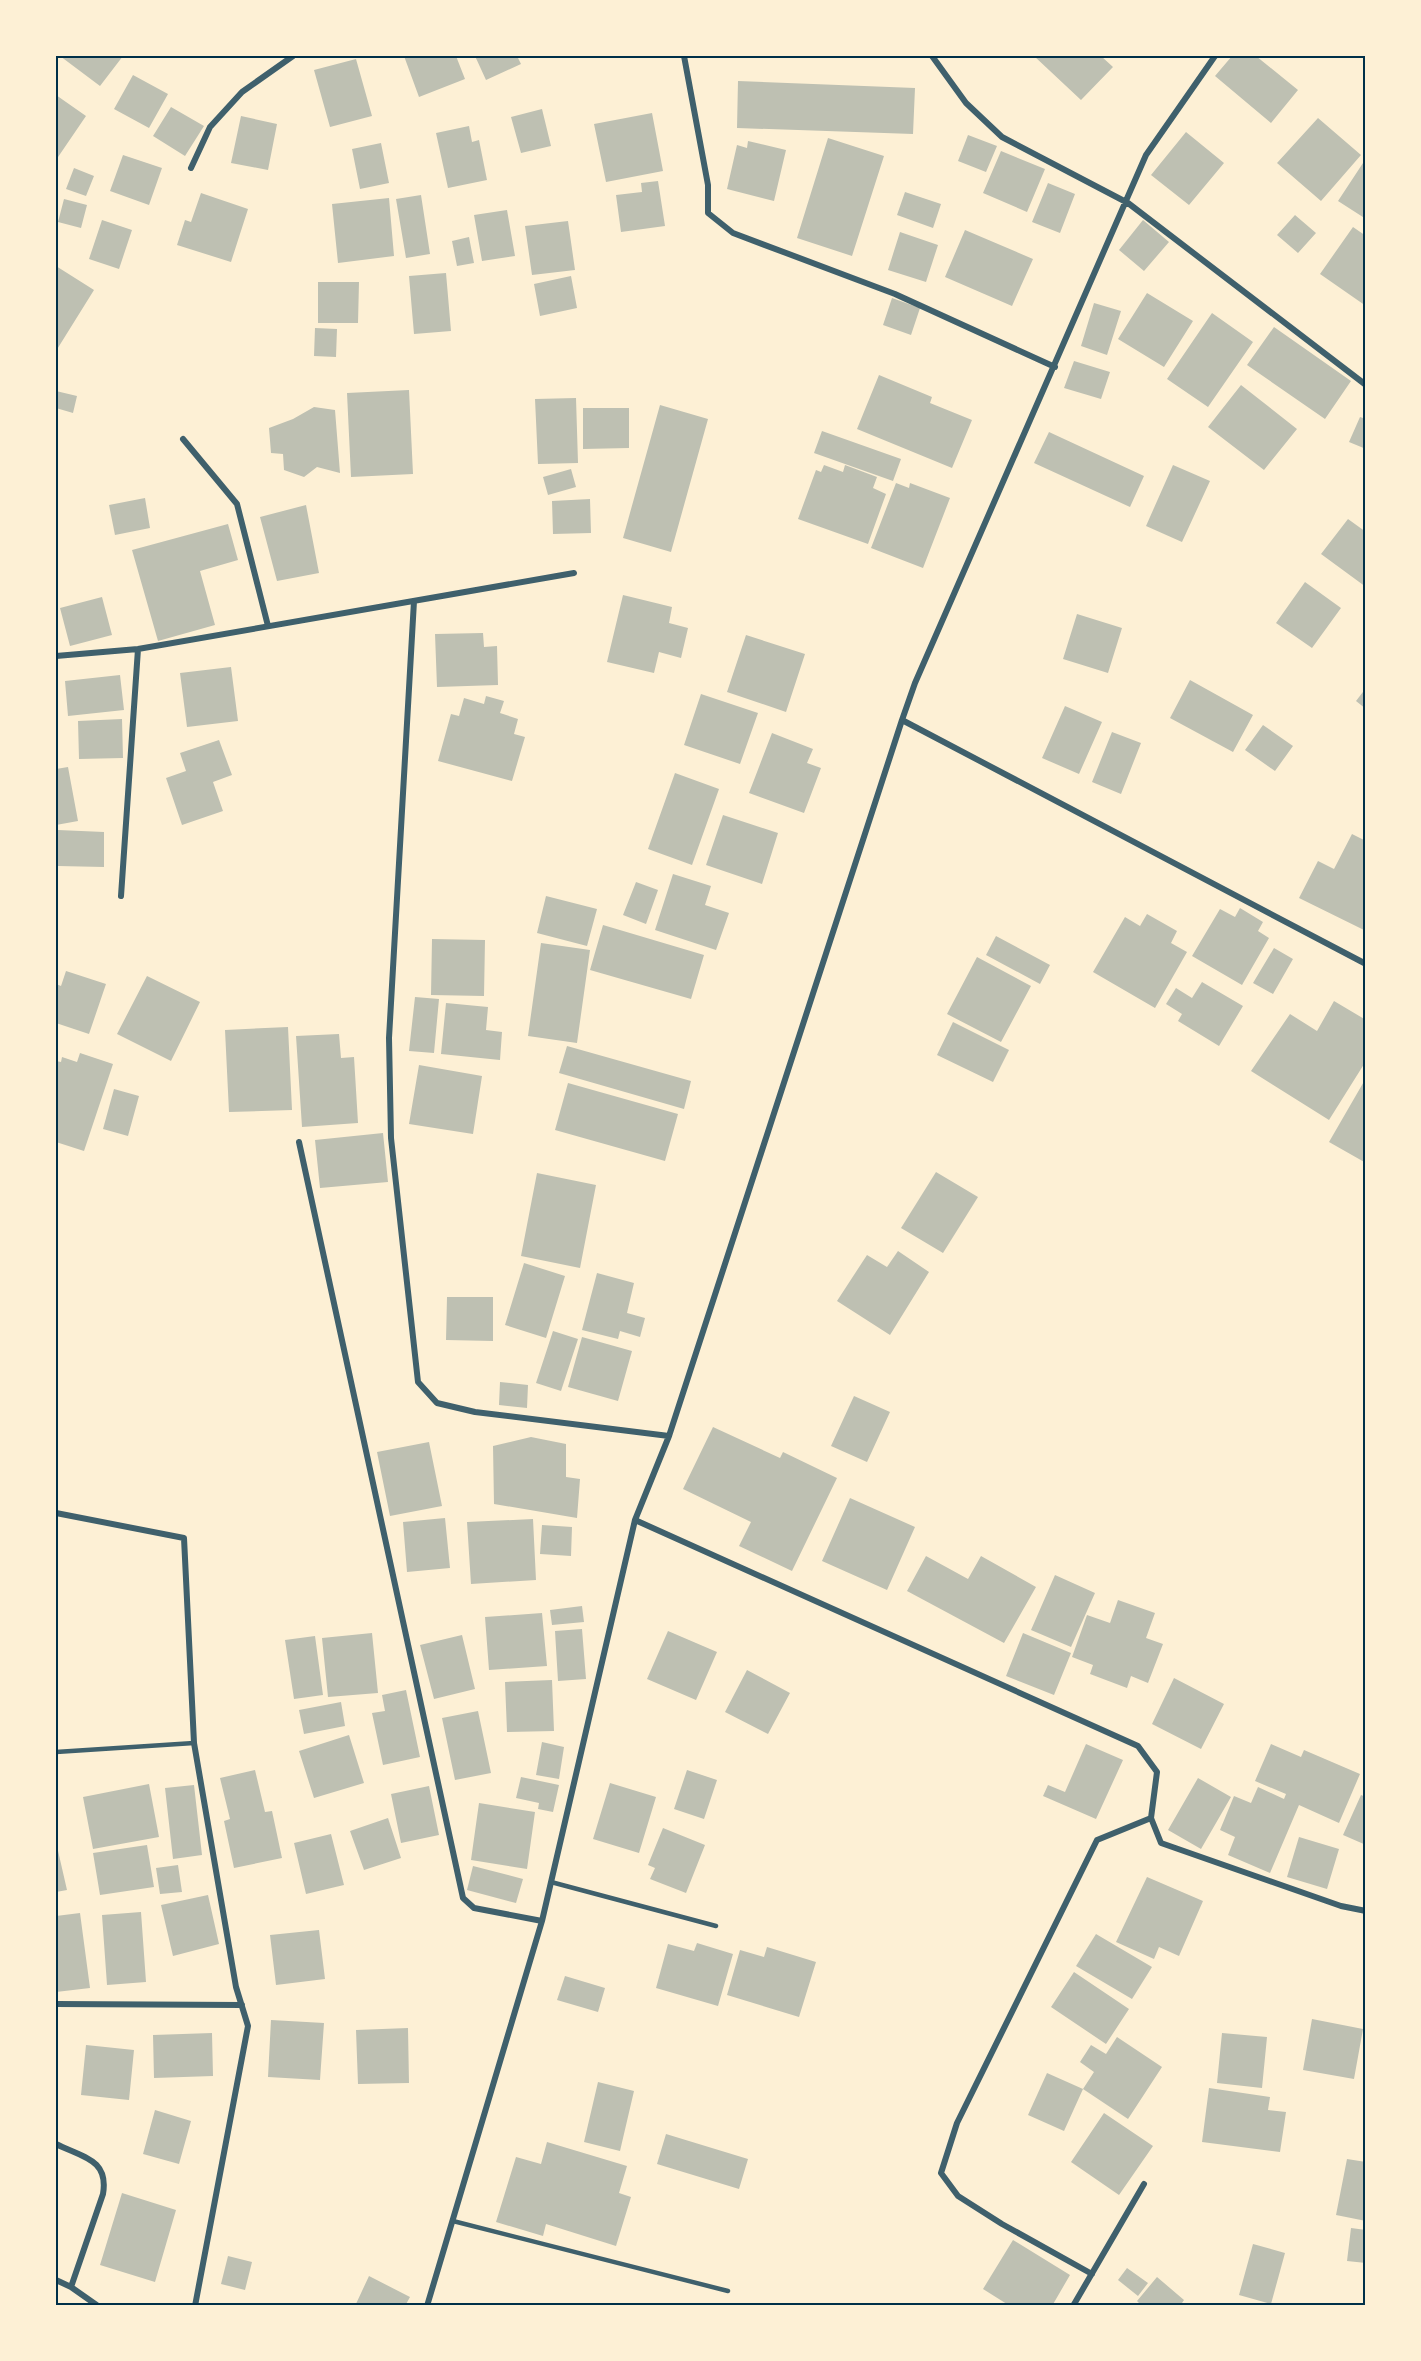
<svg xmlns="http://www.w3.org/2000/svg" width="1421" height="2361" font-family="Bitter,serif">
<rect width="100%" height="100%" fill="#fdf0d5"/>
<path fill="#bec0b2" d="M60,56H123L100,86Z
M404,56H456L465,79L419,97Z
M475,56H517L521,64L486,80Z
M1034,56H1101L1113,67L1081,100Z
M1232,56H1256L1298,90L1271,123L1215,76Z
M356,59L372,116L330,127L314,70Z
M133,75L168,94L149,128L114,109Z
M738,81L915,88L913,134L737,128Z
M56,95L86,116L56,160Z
M171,107L204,126L185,156L153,136Z
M542,109L551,146L521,153L511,117Z
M652,113L663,171L606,182L594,124Z
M241,116L277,124L268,170L231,163Z
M1318,118L1361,155L1321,201L1277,163Z
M469,126L472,142L479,140L487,180L448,188L436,133Z
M1186,132L1224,163L1189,205L1151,175Z
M968,135L997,146L986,172L958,161Z
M828,138L884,156L852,256L797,238Z
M748,141L786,150L774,201L727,189L737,145L747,148Z
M381,143L389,183L360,189L352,149Z
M1001,151L1045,169L1027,212L983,193Z
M123,155L162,168L149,205L110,191Z
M1363,163L1366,165V219L1338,201Z
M74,168L94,176L86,196L66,189Z
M658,181L665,226L621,232L616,195L642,192L641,183Z
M1048,183L1075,194L1060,233L1032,222Z
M905,192L941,204L933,228L897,215Z
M201,193L248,209L231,262L177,245L185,220L191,222Z
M421,195L430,254L406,258L396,199Z
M389,198L394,256L338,263L332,204Z
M64,199L87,205L81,228L58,222Z
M507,210L515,256L482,261L474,215Z
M1295,215L1316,233L1298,253L1277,235Z
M102,220L132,230L119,269L89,259Z
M1143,220L1169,242L1144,271L1119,250Z
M568,221L575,270L532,275L525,226Z
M1353,227L1366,236V306L1320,274Z
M965,230L1033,259L1012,306L945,277Z
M900,232L938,245L926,282L888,270Z
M469,237L474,263L457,266L452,241Z
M56,266L94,290L56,351Z
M446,273L451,331L414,334L409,276Z
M571,276L577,308L540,316L534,284Z
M318,282H359L358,323H318Z
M1147,293L1193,321L1164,367L1118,339Z
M892,298L920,308L911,335L883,325Z
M1094,303L1121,311L1107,355L1081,346Z
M1212,313L1253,342L1208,407L1167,379Z
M1274,327L1351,381L1325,419L1247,365Z
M315,328L337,329L336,357L314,356Z
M1074,361L1110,372L1101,399L1064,388Z
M879,375L932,397L930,403L972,420L952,468L857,429Z
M1241,385L1297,429L1264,470L1208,427Z
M409,390L413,474L351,477L347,393Z
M56,391L77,396L73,413L56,408Z
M576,398L578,463L538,464L535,399Z
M660,405L708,419L671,552L623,538Z
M314,407L335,410L340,473L317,467L304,477L284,470L283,454L271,453L269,428L293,419Z
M583,408H629V448L583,449Z
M1360,417L1366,419V449L1349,442Z
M822,431L901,459L893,481L814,453Z
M1049,432L1144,476L1130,507L1034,463Z
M824,465L843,472L845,465L877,477L873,488L886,494L868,544L798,519L816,470L821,472Z
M1173,465L1210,481L1182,542L1146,526Z
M571,469L576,487L548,495L543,477Z
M896,483L909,488L910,483L950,498L923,568L871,548Z
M145,498L150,528L115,535L109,505Z
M590,499L591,533L553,534L552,501Z
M306,505L319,573L277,581L260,517Z
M1348,519L1366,532V587L1321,554Z
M228,524L238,560L200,571L215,625L158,641L132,550Z
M1305,582L1341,608L1312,648L1276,623Z
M623,595L672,607L669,623L688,628L681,658L659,652L654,673L607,662Z
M102,597L112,635L70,646L60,608Z
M1077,614L1122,628L1108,673L1063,659Z
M483,633L484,647L497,646L498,685L437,687L435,634Z
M746,635L805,654L786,712L727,692Z
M231,667L238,721L187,727L180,673Z
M120,675L124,710L68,716L65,681Z
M1190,680L1253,715L1233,752L1170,718Z
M1366,688V709L1356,701Z
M701,694L758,713L740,764L684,745Z
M486,696L504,701L500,713L518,719L514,734L525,737L512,781L438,761L451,714L459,716L464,698L484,704Z
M1065,706L1102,722L1079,774L1042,758Z
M122,719L123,758L79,759L78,721Z
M1263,725L1293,746L1275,771L1245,750Z
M1112,732L1141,743L1121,794L1092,782Z
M772,733L813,749L807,763L821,768L804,813L749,793Z
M219,740L232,775L213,782L223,811L182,825L166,778L186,771L180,753Z
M68,767L78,821L56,825V769Z
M675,773L719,789L692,865L648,849Z
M723,815L778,833L762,884L706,865Z
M58,830L104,832V867L58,866Z
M1352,834L1366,841V931L1299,898L1318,861L1334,869Z
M673,874L711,886L705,905L729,913L716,950L655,930Z
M636,882L658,890L646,924L623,915Z
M546,896L597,909L587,946L537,933Z
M1240,908L1263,922L1258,931L1269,938L1242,985L1192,956L1220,909L1235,917Z
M1147,914L1177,931L1171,943L1187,952L1155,1008L1093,972L1125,917L1140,926Z
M603,925L704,955L691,999L590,970Z
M996,936L1050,965L1040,984L986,955Z
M432,939L485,940L484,996L431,995Z
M541,943L590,950L577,1043L528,1036Z
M1274,948L1293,959L1273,994L1253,983Z
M977,957L1031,986L1001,1042L947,1014Z
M66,971L106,984L89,1034L56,1023V984L61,986Z
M147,976L200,1002L171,1061L117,1034Z
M1202,982L1243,1006L1219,1046L1178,1021L1182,1014L1166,1004L1176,988L1192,998Z
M415,997L439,999L434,1053L409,1051Z
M1334,1001L1366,1020V1061L1329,1120L1251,1071L1290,1014L1317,1031Z
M446,1003L488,1007L486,1030L502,1032L500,1060L441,1054Z
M953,1022L1009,1050L993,1082L937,1055Z
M288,1027L292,1110L229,1112L225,1030Z
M339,1034L341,1058L354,1057L358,1123L302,1127L296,1036Z
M567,1046L691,1081L684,1109L559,1073Z
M80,1053L113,1064L84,1151L56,1142V1116L58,1107L56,1106V1061L61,1062L62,1057L77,1062Z
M419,1065L482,1076L473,1134L409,1124Z
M1366,1078V1163L1329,1142Z
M568,1083L678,1114L665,1161L555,1130Z
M114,1089L139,1096L128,1136L103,1129Z
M383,1133L388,1182L320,1188L315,1140Z
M936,1172L978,1197L943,1253L901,1228Z
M537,1173L596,1185L580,1268L521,1256Z
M898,1251L929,1272L890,1335L837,1301L867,1255L887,1267Z
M524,1263L565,1276L546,1338L505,1325Z
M597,1273L634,1283L627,1313L645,1318L640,1337L620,1331L618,1339L582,1330Z
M447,1297H493V1341L446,1340Z
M553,1331L578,1339L561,1391L536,1383Z
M582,1337L632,1351L618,1401L568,1387Z
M500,1382L528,1385L527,1408L499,1405Z
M854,1396L890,1412L867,1462L831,1446Z
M713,1427L780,1458L783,1452L837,1478L792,1571L739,1546L751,1522L683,1489Z
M531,1437L566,1444V1477L580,1479L577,1518L494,1504L493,1446Z
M429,1442L442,1506L390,1516L377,1452Z
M850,1498L915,1527L887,1590L822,1561Z
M445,1518L450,1568L407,1572L403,1522Z
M533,1519L536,1580L471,1584L467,1522Z
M542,1525L572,1527L571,1556L540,1554Z
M926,1556L968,1579L981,1556L1036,1587L1004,1643L907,1591Z
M1055,1575L1095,1593L1071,1647L1031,1630Z
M1118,1600L1155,1613L1146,1638L1163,1644L1148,1683L1131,1676L1127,1688L1090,1674L1093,1665L1072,1657L1087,1615L1110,1623Z
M582,1606L584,1622L552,1625L550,1610Z
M542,1613L547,1666L489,1670L485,1617Z
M582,1629L586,1679L558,1681L555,1631Z
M668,1631L717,1652L696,1700L647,1679Z
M372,1633L378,1693L328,1697L322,1638Z
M1023,1633L1071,1653L1054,1695L1006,1676Z
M462,1635L475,1689L434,1699L420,1645Z
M315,1636L323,1695L294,1699L285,1640Z
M747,1670L790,1693L768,1734L725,1712Z
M1174,1678L1224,1704L1201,1749L1152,1724Z
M552,1680L554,1731L507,1732L505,1682Z
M406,1690L420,1757L383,1765L372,1713L385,1711L382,1695Z
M341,1702L345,1726L304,1734L299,1710Z
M478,1711L491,1773L455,1780L442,1718Z
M349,1735L364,1783L314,1798L299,1751Z
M542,1742L564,1747L559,1779L536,1775Z
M1086,1744L1123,1760L1096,1819L1043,1796L1048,1785L1065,1792Z
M1271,1744L1301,1757L1304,1750L1360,1774L1339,1823L1299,1805L1270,1873L1228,1855L1235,1837L1220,1830L1234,1796L1251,1803L1258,1787L1284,1799L1286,1794L1255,1781Z
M255,1770L265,1812L272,1811L282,1858L234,1868L224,1821L230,1819L220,1778Z
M687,1770L717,1780L704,1819L674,1809Z
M521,1777L559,1785L553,1812L538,1809L539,1803L516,1798Z
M1198,1778L1231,1797L1201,1849L1168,1830Z
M610,1783L656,1797L639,1853L593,1839Z
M149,1784L159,1837L93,1849L83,1797Z
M194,1785L202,1855L173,1859L165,1788Z
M429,1786L439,1835L401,1843L391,1794Z
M1361,1795L1366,1797V1845L1343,1835Z
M479,1803L535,1812L527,1869L471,1860Z
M388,1818L401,1858L364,1870L350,1831Z
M663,1828L705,1845L686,1893L650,1879L655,1868L648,1865Z
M331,1834L344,1885L306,1894L294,1843Z
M1299,1837L1339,1849L1327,1889L1287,1877Z
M56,1842L67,1890L56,1892Z
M147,1845L154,1887L100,1895L93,1853Z
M178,1865L182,1892L160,1894L156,1868Z
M473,1866L523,1879L516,1903L467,1890Z
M1147,1877L1203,1901L1179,1956L1159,1947L1154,1959L1116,1942Z
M208,1895L219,1944L173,1956L161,1905Z
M141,1912L146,1982L107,1985L102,1915Z
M80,1913L90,1988L56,1992V1916Z
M319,1930L325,1979L276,1985L270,1935Z
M1096,1934L1152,1967L1132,1999L1076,1966Z
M697,1943L733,1954L718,2006L656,1988L668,1944L694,1951Z
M767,1947L816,1962L799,2017L727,1995L740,1950L764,1957Z
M1074,1972L1129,2009L1106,2044L1051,2007Z
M565,1976L605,1988L598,2012L557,2000Z
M1312,2019L1363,2029L1354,2079L1303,2070Z
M271,2020L324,2023L320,2080L268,2077Z
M408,2028L409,2083L358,2084L356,2030Z
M212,2033L213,2076L154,2078L153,2035Z
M1222,2033L1267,2037L1262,2088L1217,2083Z
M1117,2037L1162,2067L1128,2119L1083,2089L1094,2072L1080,2062L1091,2045L1106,2054Z
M86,2045L134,2050L129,2100L81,2095Z
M1047,2073L1083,2089L1064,2131L1028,2115Z
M598,2082L634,2091L620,2151L584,2142Z
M1209,2088L1270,2097L1268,2110L1286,2112L1280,2152L1202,2142Z
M155,2110L191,2121L179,2164L143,2154Z
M1104,2113L1153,2146L1119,2195L1071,2162Z
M666,2134L748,2159L739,2189L657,2164Z
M547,2142L627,2166L619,2193L631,2197L616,2246L546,2224L543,2236L496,2222L516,2157L541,2164Z
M1347,2159L1366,2162V2221L1336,2215Z
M122,2193L176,2210L155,2282L100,2265Z
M1351,2228L1366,2230V2263L1347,2261Z
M1013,2240L1070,2275L1052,2306H1010L983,2289Z
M1253,2244L1285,2253L1271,2304L1239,2295Z
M228,2256L252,2262L245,2290L221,2284Z
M1127,2268L1148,2283L1138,2296L1118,2280Z
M369,2276L410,2297L405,2306H355Z
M1157,2277L1184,2300L1180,2306H1142L1137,2301Z"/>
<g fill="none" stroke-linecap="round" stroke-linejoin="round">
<path stroke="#3f606c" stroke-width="4.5" d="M56,1752L194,1743
M551,1882L716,1926
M453,2221L728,2291"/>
<path stroke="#3f606c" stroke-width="6" d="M684,56L708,185V213L733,233L895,294L1055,367
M932,56L966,103L1002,137L1128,203L1366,385
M191,168L210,127L242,92L293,56
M183,439L237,504L268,626
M414,601L389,1038L391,1138L418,1382L437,1403L475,1412L669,1436
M56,656L138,649L574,573
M902,720L1366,964
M121,896L138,649
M299,1142L463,1898L474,1908L542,1921
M56,1513L184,1538L194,1743L236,1987L248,2026L195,2306
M635,1520L1138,1746L1157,1772L1151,1818L1161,1843L1341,1906L1366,1911
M56,2004L242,2005
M56,2144C82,2157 109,2159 103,2194L71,2287
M1092,2274L1002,2224L958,2196L941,2173L957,2123L1097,1840L1151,1818
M56,2280L71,2287L98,2306
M427,2306L542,1921L635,1520L669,1436L902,720L915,683L1146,155L1215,56
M1073,2306L1144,2184"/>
</g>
<rect width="1421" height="2361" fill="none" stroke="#fdf0d5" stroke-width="114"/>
<rect x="57" y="57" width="1307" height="2247" fill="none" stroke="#003049" stroke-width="2"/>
</svg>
